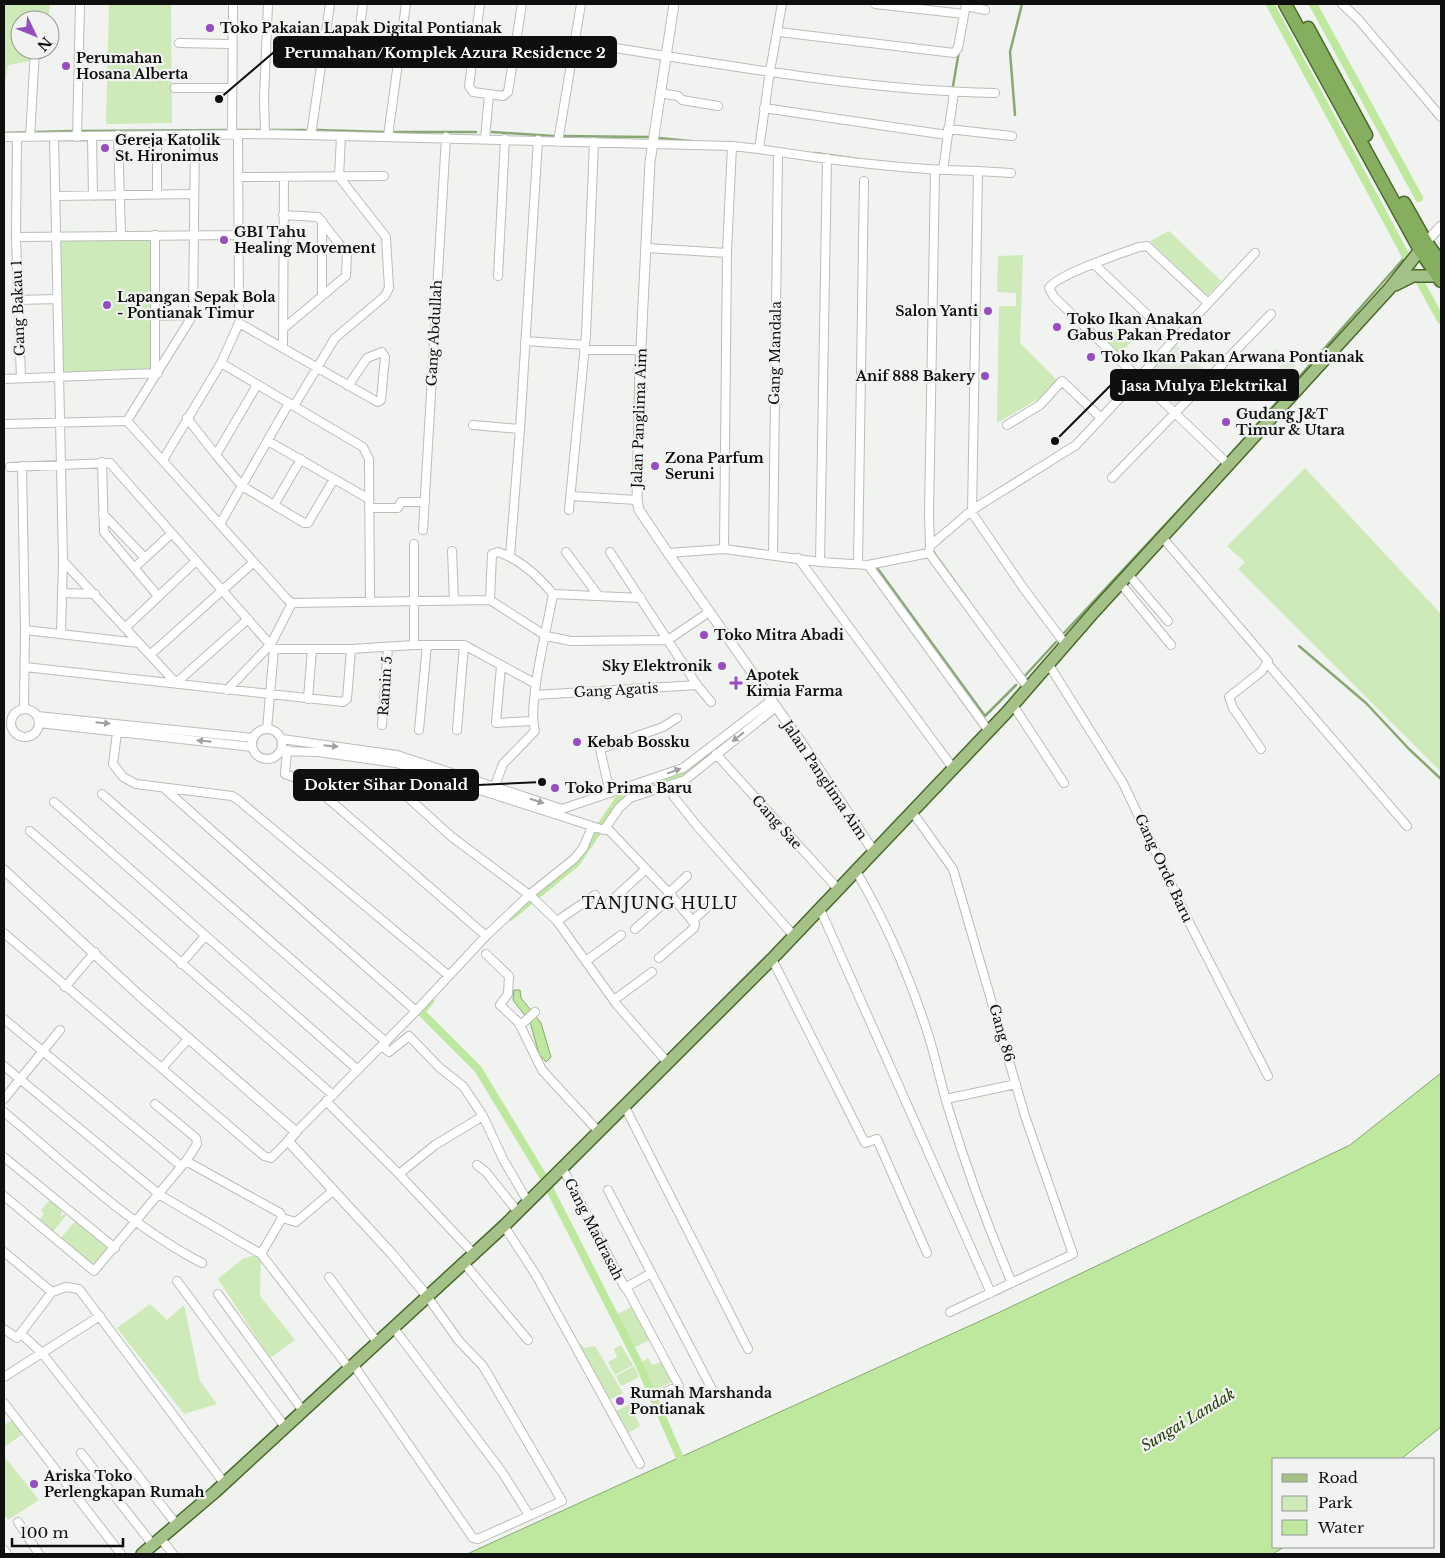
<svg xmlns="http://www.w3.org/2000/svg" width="1445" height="1558" font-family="'Libre Baskerville',serif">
<rect width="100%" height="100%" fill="#f0f3ef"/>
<path fill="#e1e8dd" d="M1174,343L1207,372L1176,406L1143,376Z
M1275,349L1295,366L1288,374L1268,357Z"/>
<path fill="#cdeab8" d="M4,4H50L48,20H20V50H31V61L8,65L4,90Z
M109,4H171L172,123L106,124Z
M1169,231L1221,281L1207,296L1150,241Z
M152,238L153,370L61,372L60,240Z
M1023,255L1020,343L1057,380L1043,396L997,423L999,306H1016V293L997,292L998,256Z
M1120,327L1133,340L1118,355L1105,343Z
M1305,468L1441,614V772L1238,569L1245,562L1227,546Z
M50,1200L56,1203L62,1211L61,1216L68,1213L52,1233L39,1220L44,1214L41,1210Z
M76,1220L108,1248L94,1267L60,1239Z
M261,1254L260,1296L295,1340L270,1358L218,1279L244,1258Z
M150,1304L167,1320L184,1305L200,1381L217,1404L184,1414L117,1328Z
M631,1307L650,1340L633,1348L616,1315Z
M580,1343L584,1348L595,1346L623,1393L607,1401L577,1345Z
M621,1345L633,1365L615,1375L608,1362L617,1357L614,1349Z
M648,1358L652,1365L661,1362L672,1382L654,1390L642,1362Z
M634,1366L639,1377L621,1386L616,1376Z
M630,1404L640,1426L626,1434L614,1412Z
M12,1420L23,1434L4,1447V1425Z
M4,1456L39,1500L8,1520L4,1514Z"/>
<path fill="#bee89e" stroke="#89a773" d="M514,990H520L521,998L541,1023L551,1057L546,1062L539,1054L530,1022L513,1000Z
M1441,1073V1427L1401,1459H1274V1547H1284L1273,1554H467L1000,1312L1350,1145Z"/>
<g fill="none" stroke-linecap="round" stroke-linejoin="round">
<path stroke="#89a773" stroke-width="2.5" d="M953,86L959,51
M1015,115L1010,52L1022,4
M238,130H259
M271,130H305
M317,130L385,132
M83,131L226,130
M395,132H476
M492,132L553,136
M5,133L71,131
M561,136L649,137
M659,138L700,142
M815,153L857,159
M1230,455L1406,256
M932,550L968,600
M875,565L985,716L1016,685
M1064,633L1221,465
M1299,646L1366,703L1409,749L1441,779
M1023,678L1056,642"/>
<path stroke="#bee89e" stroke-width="8" d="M1270,4L1414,271
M1313,4L1419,198
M1419,280L1441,320
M510,917L576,863L622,795L685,773L722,743
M430,1001L421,1012L478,1069L544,1178L639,1364L680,1458"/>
<defs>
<path id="minor" d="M480,4L469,86L473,92L503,96L508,92L522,4
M782,4L770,71L759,149C832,160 904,170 978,171L972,513L1024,589L1066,645
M875,4L964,14
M1342,4L1358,19L1441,117
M966,6L985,10
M779,32L954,53L958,48L966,4
M574,42C713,62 854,90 995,93
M179,43L231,44
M355,62L363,4
M175,88H232
M660,93L678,96L682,100L718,106
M764,108L947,135
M948,129L1012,136
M232,134L233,4
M265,134L264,97L268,4
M118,135L121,236
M157,135V194
M311,135L330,4
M92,136L93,196
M388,136L406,4
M4,137L265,134L732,146L727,251L724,549
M17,137L16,237L21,378
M30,137L35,50
M54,137L63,561L61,632
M77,137L80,4
M485,138L489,95
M558,142L581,4
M732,146L759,149
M943,170L954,92
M978,171L1011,173
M239,177L384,176
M55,196L194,194
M283,215L318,217L347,254L346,276L284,328
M322,221V295
M16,237L240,235
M647,248L727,253
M1094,264L1174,340
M498,276L505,139
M18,300L57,299
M1208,303L1147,246L1139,247C1120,254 1058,274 1049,288L1054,297L1229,465
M156,313L158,316L193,315
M239,323L374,400L378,402L381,400L385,357L382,352L367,358L348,386
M525,341L585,345
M283,348L284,177
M584,350H641
M221,363L363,447L369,459L370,602
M155,373V235
M4,379L158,373
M294,406L335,338L385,296L389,288L386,237L339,177L341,136
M187,418L216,455L257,385
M127,421L193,315L195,135
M4,424L127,421L287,599L292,603L490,600L546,636L571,641L668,640L709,612
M473,425L520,429
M1007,425L1040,405L1062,381L1101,418
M268,441L369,499
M216,455L242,486L274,505L301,459
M163,460L221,363L239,323L238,134
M102,462L104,532L158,596
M22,466L25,630L139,643
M10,467L110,463L274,649H351L414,645H464L536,684
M1112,478L1271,314
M571,496L637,500
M274,505L304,523H308L334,479
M369,508H398L401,502H425
M569,510L586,335L594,142
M103,514L145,558
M220,524L289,403
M423,530L446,137
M1162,537L1268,661L1262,671L1229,697L1233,708L1261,749
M930,546L929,514L935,171
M452,551L454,601
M566,552L598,595
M610,552L697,685L711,702
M668,553L724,549L820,562L868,565L929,553
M929,553L930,546L972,510L1076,445L1255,253
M929,553L1028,688
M773,555L778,152
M510,556L520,429L538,140
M798,558L953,768
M63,561L176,683L248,619
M820,562L827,158
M858,564L864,181
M868,565L988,730
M135,567L171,534
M1128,574L1168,621
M1121,584L1171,645
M62,593L95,594
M490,600L492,554L498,552C519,559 539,577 553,594L641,598
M125,628L196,561
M414,645V544
M150,655L254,562
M1267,663L1407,826
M1049,665L1123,783L1190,924L1268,1076
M501,666L496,723L532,721
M25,667L343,702L347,699L351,649
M227,690L271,644L292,603
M535,695L697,685
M308,699L312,649
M1013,705L1064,783
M24,709L25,630
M11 723a14 14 0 1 1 28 0a14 14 0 1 1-28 0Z
M37,716L253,738
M39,723L252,747
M382,725L388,647
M252 744a15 15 0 1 1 30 0a15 15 0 1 1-30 0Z
M267,729L274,649
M419,730L427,645
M457,730L464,645
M117,733L113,764L123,777L136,784L232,796L237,799L448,975
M282,739L397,755L562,809L683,768L772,700
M287,750L285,774L310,783L486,936
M281,751L318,752L396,763L604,830L619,808L630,798L685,780L776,707
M716,754L838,889
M406,766L399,787L401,791L452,837L532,897L557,921L617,1005L668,1063
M671,786L674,797L698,827L794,936
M494,788L503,764L535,731C527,704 548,625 553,594
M165,789L416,1011
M610,793L600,749L663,727L677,718
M102,794L386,1042
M54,802L358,1070
M913,813L953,869L1025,1116L1073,1254L950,1312
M607,828L669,893L695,924L694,928L659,958
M30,831L333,1095
M856,871C886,922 909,975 927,1031C935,1055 940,1080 947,1104C965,1164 987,1225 1012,1283
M669,893L687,876
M610,902L646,869
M820,909L991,1293
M557,921L595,895
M692,921L711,904
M635,929L672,896
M4,933L264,1156L271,1158L288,1141
M486,954L509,976L508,994L500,1005L519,1023L542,1070L599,1132
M772,959L865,1143L877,1139L927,1253
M586,961L621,935
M181,964L205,936
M65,987L95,952
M614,1000L652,972
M4,1019L181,1166
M520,1026L535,1012
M382,1046L389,1052L409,1036L440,1068L463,1086L483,1116L503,1159L528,1202
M4,1066L160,1195L261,1254L349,1368
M162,1068L189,1038
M4,1099L60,1030
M946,1099L1016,1084
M326,1101L399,1174
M155,1104L196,1138L197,1144L186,1161
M625,1107L748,1349
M4,1112C66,1164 130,1226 202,1263
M296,1132L416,1011L486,936L529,895L574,859L583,848L592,827
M4,1157L115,1248
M477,1165L486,1172L518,1212
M563,1169L625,1288L651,1273
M608,1190L714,1393
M4,1196L94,1271L186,1161L280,1213L282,1218L261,1254
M282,1218L296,1222L334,1190
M504,1226L536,1275L640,1464
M4,1252L52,1292L66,1287L79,1289L224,1483
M474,1254L399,1174L435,1145L483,1116
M464,1263L528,1340
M329,1277L377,1342
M177,1281L285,1427
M627,1289L679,1386L654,1397
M218,1294L303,1411
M393,1327L502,1472L529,1515
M4,1329L17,1338L52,1292
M21,1334L42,1353L177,1525
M353,1364L473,1538L478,1539L562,1501L483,1366L459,1341L427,1296
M4,1377L100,1316
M4,1403L121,1554
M81,1453L153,1545
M18,1522L39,1554
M161,1539L173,1554
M4,1550L7,1554"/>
<path id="tertiary" d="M674,4L650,162L640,366L637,500L639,510L668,553L801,742L874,852
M1426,242L1441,226
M4,870L141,997L296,1132L288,1141L392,1254L427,1296"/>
<path id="primary" d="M1395,285L1413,276H1438
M142,1554L215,1492L504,1226L772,959L1007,712L1094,612L1389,289L1425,244"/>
<path id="trunk" d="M1285,4L1420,250L1441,281
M1308,28L1366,135
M1404,203L1426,242L1441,263"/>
</defs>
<use href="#minor" stroke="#babdb8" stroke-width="10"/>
<use href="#tertiary" stroke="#babdb8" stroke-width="11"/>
<use href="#primary" stroke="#486929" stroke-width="14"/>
<use href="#trunk" stroke="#486929" stroke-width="15"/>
<use href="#minor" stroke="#fff" stroke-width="8"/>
<use href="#tertiary" stroke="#fff" stroke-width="9"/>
<use href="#primary" stroke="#a4c287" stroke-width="11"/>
<use href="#trunk" stroke="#86ae5f" stroke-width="12"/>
</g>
<defs><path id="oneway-solid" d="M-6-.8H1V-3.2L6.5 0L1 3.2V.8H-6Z" transform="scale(1.25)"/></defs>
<g fill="#9f9f9f">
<use href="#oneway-solid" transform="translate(103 723) rotate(6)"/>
<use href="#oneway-solid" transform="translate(738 737) rotate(142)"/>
<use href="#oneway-solid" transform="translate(204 741) rotate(-174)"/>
<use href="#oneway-solid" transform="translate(331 746) rotate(6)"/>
<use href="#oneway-solid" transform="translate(674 771) rotate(-20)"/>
<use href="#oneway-solid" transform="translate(537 801) rotate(18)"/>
</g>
<g fill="#954dc0" stroke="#f0f3ef" stroke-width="2">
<circle cx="210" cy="28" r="5"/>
<circle cx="66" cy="66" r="5"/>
<circle cx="105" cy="148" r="5"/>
<circle cx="224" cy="240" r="5"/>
<circle cx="107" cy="305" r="5"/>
<circle cx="988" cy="311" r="5"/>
<circle cx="1057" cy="327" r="5"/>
<circle cx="1091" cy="357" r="5"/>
<circle cx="985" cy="376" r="5"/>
<circle cx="1226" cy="422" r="5"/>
<circle cx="655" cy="466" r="5"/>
<circle cx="704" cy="635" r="5"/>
<circle cx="722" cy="666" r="5"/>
<path d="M733.5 675.5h5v5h5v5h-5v5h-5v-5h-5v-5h5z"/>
<circle cx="577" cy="742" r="5"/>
<circle cx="555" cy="788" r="5"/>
<circle cx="620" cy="1401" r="5"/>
<circle cx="34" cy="1484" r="5"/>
</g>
<g text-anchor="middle" stroke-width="4.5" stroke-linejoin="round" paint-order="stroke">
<g font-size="14" font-weight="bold" fill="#0e0f0e" stroke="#f0f3ef" text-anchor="start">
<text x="220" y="33">Toko Pakaian Lapak Digital Pontianak</text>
<text x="76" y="63">Perumahan<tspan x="76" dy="16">Hosana Alberta</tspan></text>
<text x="115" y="145">Gereja Katolik<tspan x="115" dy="16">St. Hironimus</tspan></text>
<text x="234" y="237">GBI Tahu<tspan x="234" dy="16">Healing Movement</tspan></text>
<text x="117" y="302">Lapangan Sepak Bola<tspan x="117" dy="16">- Pontianak Timur</tspan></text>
<text x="978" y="316" text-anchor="end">Salon Yanti</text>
<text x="1067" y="324">Toko Ikan Anakan<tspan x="1067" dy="16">Gabus Pakan Predator</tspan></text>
<text x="1101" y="362">Toko Ikan Pakan Arwana Pontianak</text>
<text x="975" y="381" text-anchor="end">Anif 888 Bakery</text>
<text x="1236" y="419">Gudang J&amp;T<tspan x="1236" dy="16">Timur &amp; Utara</tspan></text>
<text x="665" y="463">Zona Parfum<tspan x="665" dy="16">Seruni</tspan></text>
<text x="714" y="640">Toko Mitra Abadi</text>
<text x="712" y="671" text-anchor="end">Sky Elektronik</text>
<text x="746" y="680">Apotek<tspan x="746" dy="16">Kimia Farma</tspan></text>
<text x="587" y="747">Kebab Bossku</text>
<text x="565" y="793">Toko Prima Baru</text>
<text x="630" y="1398">Rumah Marshanda<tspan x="630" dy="16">Pontianak</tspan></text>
<text x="44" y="1481">Ariska Toko<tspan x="44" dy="16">Perlengkapan Rumah</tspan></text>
</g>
<g font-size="14" fill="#0e0f0e" stroke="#f0f3ef">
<text transform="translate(18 308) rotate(-92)" y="5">Gang Bakau 1</text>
<text transform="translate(434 333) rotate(-87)" y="5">Gang Abdullah</text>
<text transform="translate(775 353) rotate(-89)" y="5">Gang Mandala</text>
<text transform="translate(639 418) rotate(-88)" y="5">Jalan Panglima Aim</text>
<text transform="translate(385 686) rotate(-86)" y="5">Ramin 5</text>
<text transform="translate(616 690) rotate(-3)" y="5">Gang Agatis</text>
<text transform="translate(825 780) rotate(56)" y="5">Jalan Panglima Aim</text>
<text transform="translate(777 822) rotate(48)" y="5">Gang Sae</text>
<text transform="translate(1164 868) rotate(65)" y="5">Gang Orde Baru</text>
<text transform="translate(1002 1033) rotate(74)" y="5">Gang 86</text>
<text transform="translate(594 1229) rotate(63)" y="5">Gang Madrasah</text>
</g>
<g font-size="15" font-style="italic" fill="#243d09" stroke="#f0f3ef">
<text transform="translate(1188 1420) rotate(-31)" y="5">Sungai Landak</text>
</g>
<g font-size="16" letter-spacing="1" fill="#0e0f0e" stroke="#f0f3ef">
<text x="660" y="909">TANJUNG HULU</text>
</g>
</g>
<path fill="none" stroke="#0e0f0e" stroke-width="2" d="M219 99L274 52M1055 441L1111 385M542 782L478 785"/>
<g fill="#0e0f0e" stroke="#f0f3ef" stroke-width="2">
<circle cx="219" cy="99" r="5"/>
<circle cx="1055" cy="441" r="5"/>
<circle cx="542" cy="782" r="5"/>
</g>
<g fill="#0e0f0e" stroke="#0e0f0e" stroke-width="2">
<rect x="274" y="37" width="342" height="30" rx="5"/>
<rect x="1111" y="370" width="187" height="30" rx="5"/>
<rect x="294" y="770" width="184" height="30" rx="5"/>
</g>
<g font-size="15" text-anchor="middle" font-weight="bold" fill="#fff">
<text x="445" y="58">Perumahan/Komplek Azura Residence 2</text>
<text x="1204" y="391">Jasa Mulya Elektrikal</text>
<text x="386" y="790">Dokter Sihar Donald</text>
</g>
<rect width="1445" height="1558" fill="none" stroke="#0e0f0e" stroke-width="10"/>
<rect x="1272" y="1458" width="162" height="90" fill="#f0f3ef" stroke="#969895"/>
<rect x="1282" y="1474" width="25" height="8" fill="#a4c287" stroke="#969895"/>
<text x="1318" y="1483" font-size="15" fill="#0e0f0e">Road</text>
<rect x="1282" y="1496" width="25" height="15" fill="#cdeab8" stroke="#969895"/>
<text x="1318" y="1508" font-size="15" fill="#0e0f0e">Park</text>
<rect x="1282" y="1520" width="25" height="15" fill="#bee89e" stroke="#969895"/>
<text x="1318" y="1533" font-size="15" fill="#0e0f0e">Water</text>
<g transform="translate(35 35) rotate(133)"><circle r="24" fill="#f0f3ef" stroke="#969895"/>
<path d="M0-4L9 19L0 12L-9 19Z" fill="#954dc0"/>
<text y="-8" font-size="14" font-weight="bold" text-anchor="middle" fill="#0e0f0e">N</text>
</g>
<path d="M12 1538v8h111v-8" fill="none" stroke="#0e0f0e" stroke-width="2.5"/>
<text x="20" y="1538" font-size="15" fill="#0e0f0e" stroke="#f0f3ef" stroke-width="4" paint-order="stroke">100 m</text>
</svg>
